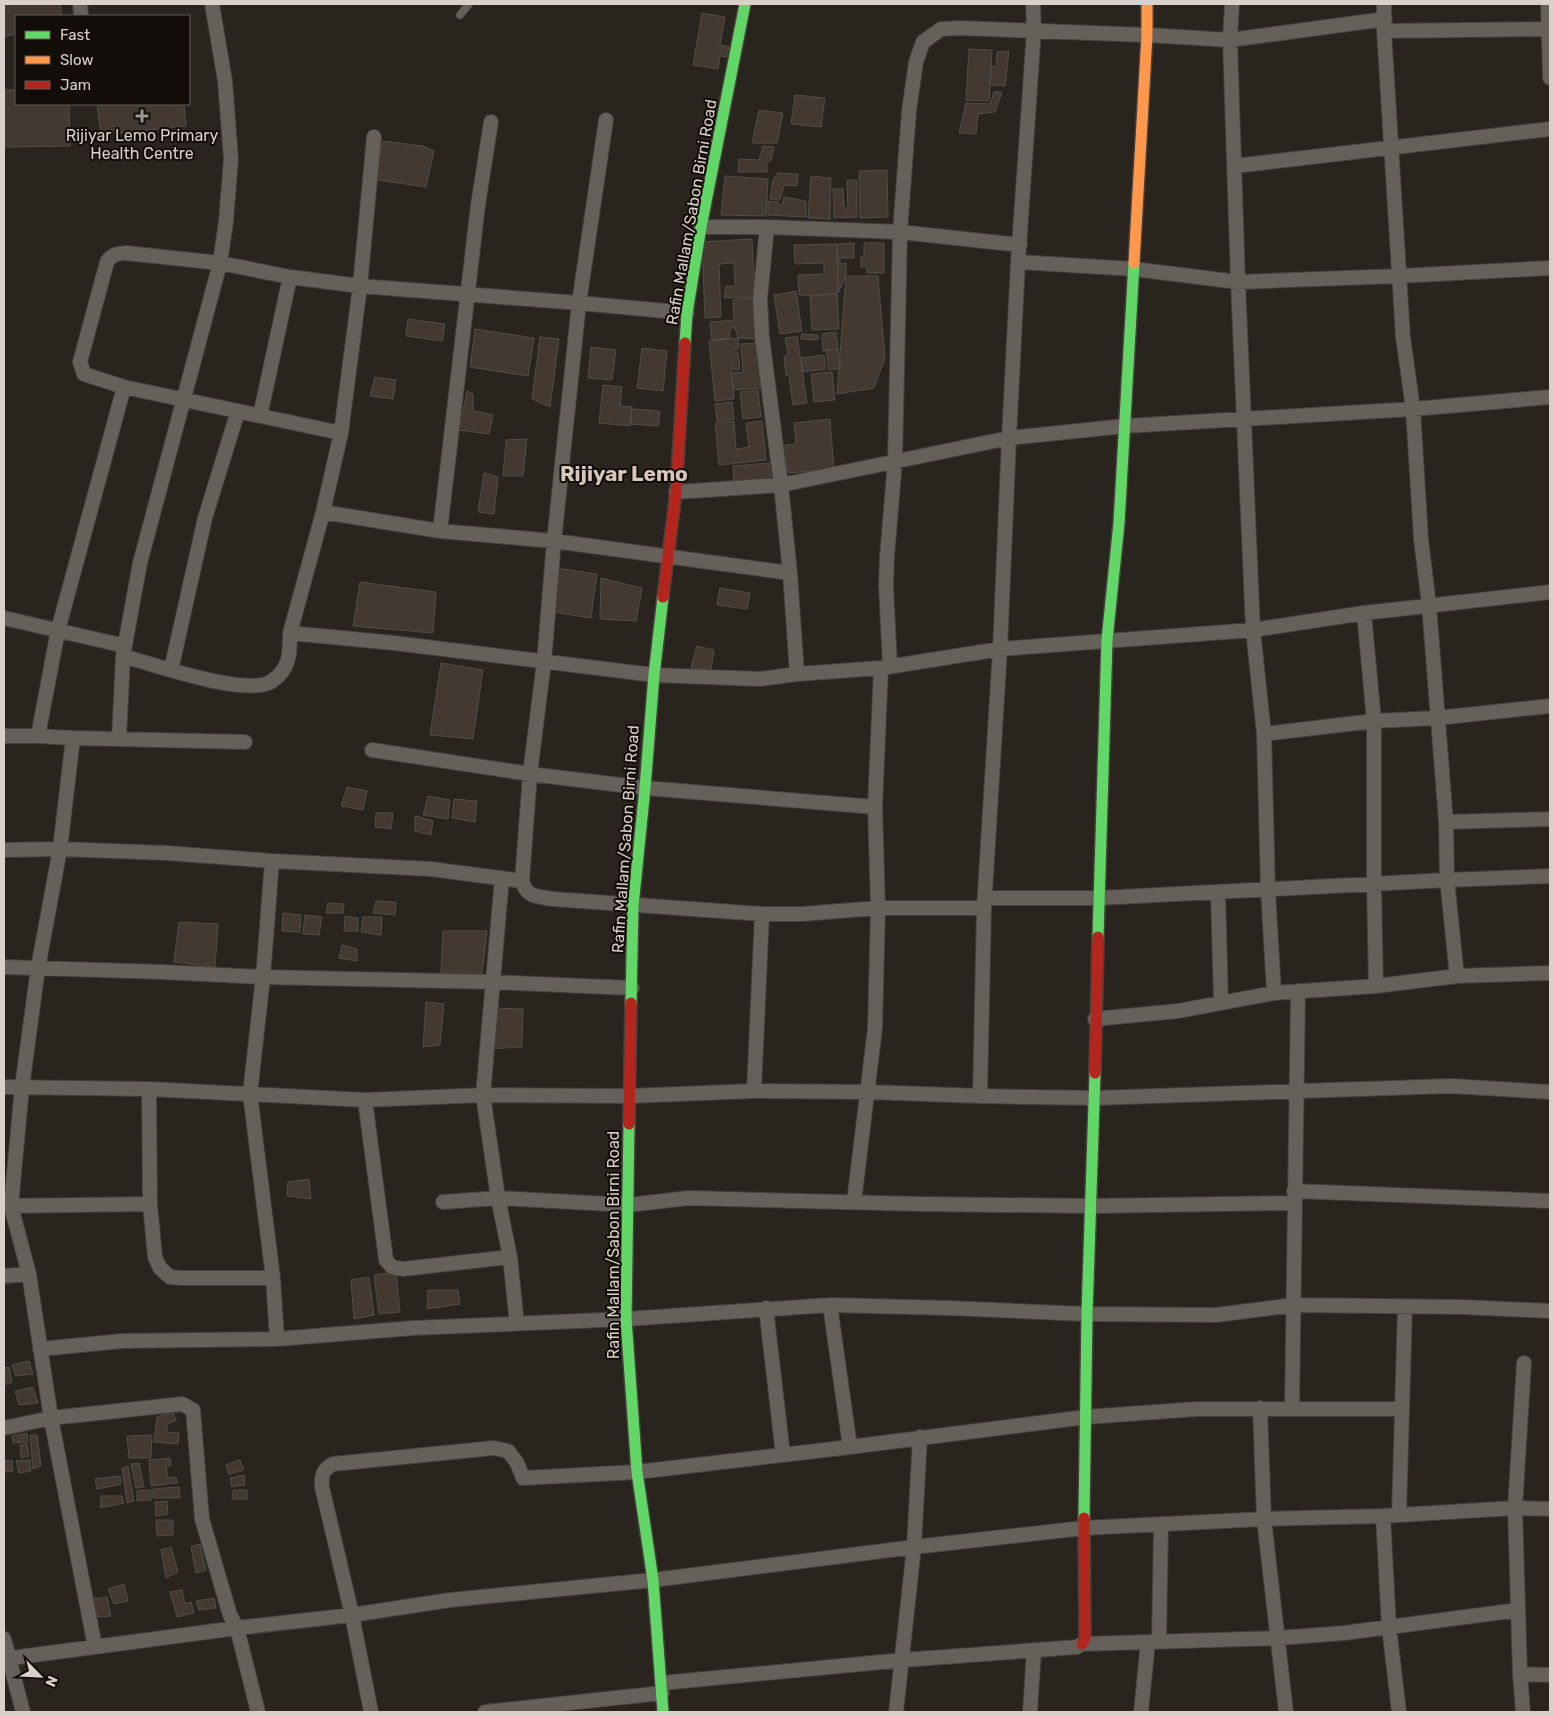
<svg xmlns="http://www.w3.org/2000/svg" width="1554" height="1716" font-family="Rubik,sans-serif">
<rect width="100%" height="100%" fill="#2a241f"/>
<path fill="#433930" stroke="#524d48" d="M4,4H60L62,16H16V33L4,37Z
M702,13L725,17L720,45L729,47L727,57L720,56L718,69L693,65Z
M969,49L992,50L989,101L966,100Z
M1009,51L1005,86L990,85L991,67L996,66L997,52Z
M4,90H16V104H69L70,146L4,147Z
M994,92H1002L995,112L978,114L976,134L959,133L966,103L990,104Z
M795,95L825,98L821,127L791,124Z
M97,104H168V105L184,104L186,126L101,135Z
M759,110L783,113L777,143H752Z
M382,141L423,146L434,151L426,187L377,180Z
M763,146L774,147L771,160L767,163V172H738L739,159L759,160Z
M887,170L888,217L860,218L859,171Z
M778,173L798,174L797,186L784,185L780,200L770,199L773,180Z
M725,176L768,179L766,216L721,215Z
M811,176L831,178L830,219L808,218Z
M847,180H857V217L834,218L833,189H843L844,208H848Z
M784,197L806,201V217L768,215V201L778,202L779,205H782Z
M752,239L755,297L724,298L726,286H735L734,263L719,264L721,317L705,318L702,242Z
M854,243V258H840V264L846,263V276L838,293L837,244Z
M864,243H884V273H867V267H861V257H864Z
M837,244L838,293L810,296L799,295L798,275L824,274V263L795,264L794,245Z
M846,276H878L885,358L874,388L837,394Z
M796,291L802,331L780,334L774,295Z
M837,294L839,329L812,330L810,296Z
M756,298L759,339L738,338L735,328H730V338L712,340L710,322L734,320L733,300Z
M408,319L445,324L442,341L406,336Z
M475,329L534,338L528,376L470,367Z
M836,332L838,349L823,351L822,334Z
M802,334L818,335V340L800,339Z
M797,336L807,403L793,405L789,376L786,375L784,357L788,354L785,338Z
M540,337L559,339L550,407L532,399Z
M738,338L739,349L731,350V352H738L740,369L734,370L731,366L734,399L715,401L709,341Z
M758,343L761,388L733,390L732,373L743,372L741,344Z
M591,347L616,350L612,380L588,378Z
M642,348L667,351L663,391L637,388Z
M838,349L841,368L829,370L826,350Z
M824,355L826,369L803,372L801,358Z
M832,372L835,400L814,402L811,374Z
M375,377L396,380L393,399L370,396Z
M603,385L622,387L620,406L632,407L630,426L599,423Z
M758,390L761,417L743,419L740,392Z
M467,391L473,394V411L493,415L489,434L459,430Z
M732,402L734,419L717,421L715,404Z
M632,409L660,411L658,426L631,424Z
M830,419L834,469L788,473L785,445L796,444L794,423Z
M734,421L736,449L749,447L746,423L762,421L766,460L719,465L715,423Z
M527,439L523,476H503L506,440Z
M769,463L771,479L734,482L733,466Z
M484,473L498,477L494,514L478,512Z
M556,568L597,574L591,618L553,612Z
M601,578L642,588L636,621L600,619Z
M360,582L436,592L433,633L353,626Z
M720,588L750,593L747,609L717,605Z
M697,646L714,650L711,669L691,668Z
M441,663L483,670L473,739L430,735Z
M347,787L367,791L363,810L341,806Z
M428,796L450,800L448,819L423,815Z
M454,799L477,801L475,822L452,818Z
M376,813H393L391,829L375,827Z
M415,816L433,821L431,835L415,831Z
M376,901L396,902L395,915L373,913Z
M328,903L344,904L343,913H326Z
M283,913L301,915L300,932L282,931Z
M305,915L322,917L319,935L303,934Z
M345,916L358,918V931H344Z
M363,917H382L381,935L361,932Z
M179,922L218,924L215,967L174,962Z
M443,931H487L482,973H441Z
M342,945L357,949V961L339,958Z
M426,1002L444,1004L440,1045L423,1047Z
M491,1008L523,1009L522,1047L488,1049Z
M309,1179L311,1199L287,1196L288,1182Z
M396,1272L400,1312L379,1314L374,1275Z
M369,1277L374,1315L354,1319L351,1280Z
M428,1290H458L460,1304L427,1309Z
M29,1361L33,1374L16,1376L12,1365Z
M9,1367L12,1382L4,1385V1368Z
M33,1387L38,1403L19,1405L15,1391Z
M173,1412L176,1421L167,1424V1432L179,1433L178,1444L154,1442L157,1417Z
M27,1433L28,1442L13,1443L12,1436Z
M30,1435H37L41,1466L33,1469Z
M152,1435L151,1458H129L127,1436Z
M27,1444L29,1456L21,1458L20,1445Z
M170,1458L171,1465L166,1467L168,1478L176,1477L177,1483L151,1486L149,1460Z
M12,1460L13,1471L4,1472V1461Z
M30,1460L31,1471L19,1473L16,1461Z
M240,1460L244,1470L229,1474L226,1465Z
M139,1463L144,1487L136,1488L131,1464Z
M128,1466L134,1501L127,1503L122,1468Z
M244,1475L245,1485L232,1487L230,1478Z
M120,1476L121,1484L97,1489L95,1479Z
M179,1487L180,1498H153V1489Z
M151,1490V1500L137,1501V1491Z
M233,1490H247V1499H232Z
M101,1496H122L124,1503L100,1508Z
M167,1501L168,1514L156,1516L155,1502Z
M156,1520H173V1535L157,1536Z
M200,1544L206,1570L196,1573L191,1547Z
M171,1547L178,1572L166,1578L161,1550Z
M124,1584L128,1601L114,1604L108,1589Z
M182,1590L185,1604L191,1602L194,1613L177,1617L170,1592Z
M107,1597L111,1616L98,1617L92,1599Z
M214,1598L216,1608L199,1610L196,1601Z"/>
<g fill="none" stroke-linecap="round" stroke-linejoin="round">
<defs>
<path id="lane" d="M460,15L469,4"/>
<path id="street" d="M80,4L81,16
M1232,4L1230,40L1238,282L1253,630L1264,734L1268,890L1274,993
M1384,4V31L1403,337L1413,409L1421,539L1429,605L1446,822L1447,880L1457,976
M1548,4L1550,78
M1384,31L1550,29
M606,120L579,303L554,541L544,662L530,774L522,881C527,898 537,896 553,899L762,914H802L878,908H984
M1235,166L1550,129
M701,227H767L900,232L1020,245
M767,227L760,299L762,337L781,485L790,573L797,674
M1018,262L1134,269L1238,282L1399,276L1550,268
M260,416L290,277
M341,433L124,387L84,374L80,362L107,262C112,254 116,254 126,253L220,263L290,277L360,286L579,303L687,313
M676,492L781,485L1009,438L1125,426L1413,409L1550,397
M323,512L440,531L554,541L790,573
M440,531L478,205L491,122
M1364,613L1374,721V884L1376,986
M4,618L125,646
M290,633L394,643L654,675L760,679L797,674L881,668L1000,649L1253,630L1364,613L1550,592
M123,656C152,664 249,698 272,681C290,669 290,653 290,633L323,512L341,433L360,286L374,137
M890,667L886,585L887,557L895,461L900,232L909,111L916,62L923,42L941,29L959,28L1147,35L1230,40L1385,19
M171,670L205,518L238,411
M1264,734L1374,721L1437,718L1550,706
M4,736H38L73,738L245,742
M38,736L58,630L124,387
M73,738L60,849L38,968L22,1087L11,1206L29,1274L51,1418L95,1647
M119,739L123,656L140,563L220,263L226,221L231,159L225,81L212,4
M372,750L530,774L645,788L875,807
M1446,822L1550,819
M4,850L60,849L167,853L272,861L431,869L522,881
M272,861L263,977L250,1094L273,1278L277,1339
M502,878L483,1095L498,1198L510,1257L517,1324
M1218,892L1221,1003
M986,898H1099L1447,880L1550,876
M4,967L163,972L263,977L493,982L632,988
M1095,1019L1178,1011L1274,993L1376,986L1457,976L1550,973
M4,1087L149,1089L365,1100L483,1095L629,1096L754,1091L868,1092L980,1096L1095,1098L1451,1086L1550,1092
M149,1089L150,1204L155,1257L160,1268L170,1277L182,1278H273
M754,1091L762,914
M980,1096L984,908L1000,649L1009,438L1018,262L1034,30L1033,4
M365,1100L386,1260L392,1267L403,1269L510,1257
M1294,1191L1550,1201
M443,1202L498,1198L628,1205L689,1198L921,1204L1091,1206L1294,1203
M854,1202L875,1028L878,908L875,807L881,668
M4,1206L150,1204
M4,1276L29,1274
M830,1305L850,1447
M766,1308L783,1455
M40,1349L122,1341L277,1339L413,1328L626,1319L830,1305L949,1308L1087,1314L1216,1315L1294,1305L1462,1307L1550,1311
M1260,1408L1264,1519L1286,1712
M1292,1409L1298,991
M4,1428L51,1418L182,1404L193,1410L202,1519L230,1615L237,1628L258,1712
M1399,1515L1405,1307
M1383,1516L1389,1627L1399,1712
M4,1639L23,1712
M1159,1642L1161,1524
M4,1659L237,1628L352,1615L450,1600L653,1580L914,1547L1084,1528L1264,1519L1383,1516L1515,1508L1550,1509
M1520,1674L1550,1675
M662,1683L903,1660L1077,1647L1082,1644L1278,1638L1344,1633L1518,1610
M371,1712L352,1615L322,1487C321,1476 323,1469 333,1464L494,1448L508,1451L517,1463L523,1478L637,1472L850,1447L1086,1417L1197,1409H1402
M485,1712L662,1693
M896,1712L914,1547L920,1437
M1030,1712L1034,1650
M1141,1712L1148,1642
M1523,1712L1520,1674L1515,1508L1524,1363"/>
<path id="fast" d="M685,343L687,313L701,227L745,4
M1098,937L1107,640L1119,523L1134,263
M631,1003L633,906L645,788L654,675L663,597
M629,1124L626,1319L637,1472L653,1580L663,1712
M1084,1518L1087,1314L1095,1073"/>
<path id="slow" d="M1134,263L1147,35V4"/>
<path id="jam" d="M663,597L676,492L685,343
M1095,1073L1098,937
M629,1124L631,1003
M1082,1644L1085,1638L1084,1518"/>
</defs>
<use href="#lane" stroke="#46403c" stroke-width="9"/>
<use href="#street" stroke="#46403c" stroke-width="16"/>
<use href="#fast" stroke="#46403c" stroke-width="14"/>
<use href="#slow" stroke="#46403c" stroke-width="14"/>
<use href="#jam" stroke="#46403c" stroke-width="14"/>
<use href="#lane" stroke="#66605b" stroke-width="7"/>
<use href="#street" stroke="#66605b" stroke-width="14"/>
<use href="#fast" stroke="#63d668" stroke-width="11"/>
<use href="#slow" stroke="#ff974d" stroke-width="11"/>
<use href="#jam" stroke="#b3261e" stroke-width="11"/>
</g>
<path fill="#9c948e" stroke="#130d09" stroke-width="2" d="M139.5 108.5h5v5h5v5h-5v5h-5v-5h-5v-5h5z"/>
<g text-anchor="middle" stroke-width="4" stroke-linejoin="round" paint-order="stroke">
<g font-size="16" fill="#d9d0ca" stroke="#130d09">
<text x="142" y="141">Rijiyar Lemo Primary<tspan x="142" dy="18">Health Centre</tspan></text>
</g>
<g font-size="16" fill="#d9d0ca" stroke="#130d09">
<text transform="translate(691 212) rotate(-80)" y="6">Rafin Mallam/Sabon Birni Road</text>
<text transform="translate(625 839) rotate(-86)" y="6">Rafin Mallam/Sabon Birni Road</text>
<text transform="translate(613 1245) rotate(-90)" y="6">Rafin Mallam/Sabon Birni Road</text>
</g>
<g font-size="21" font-weight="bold" fill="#d7c6ba" stroke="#130d09">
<text x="624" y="481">Rijiyar Lemo</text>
</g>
</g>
<rect width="1554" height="1716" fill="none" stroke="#d9d0ca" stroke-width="10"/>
<rect x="15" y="15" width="175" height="90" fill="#130d09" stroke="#625b56"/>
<rect x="25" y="31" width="25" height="8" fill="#63d668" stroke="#625b56"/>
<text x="60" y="40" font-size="15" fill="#d9d0ca">Fast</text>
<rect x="25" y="56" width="25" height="8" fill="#ff974d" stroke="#625b56"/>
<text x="60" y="65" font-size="15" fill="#d9d0ca">Slow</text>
<rect x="25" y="81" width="25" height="8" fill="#b3261e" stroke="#625b56"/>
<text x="60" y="90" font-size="15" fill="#d9d0ca">Jam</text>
<g transform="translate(40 1676) rotate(114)" stroke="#130d09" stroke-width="4" paint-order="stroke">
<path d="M0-4L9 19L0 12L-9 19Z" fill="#d9d0ca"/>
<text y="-8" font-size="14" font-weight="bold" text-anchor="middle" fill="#d9d0ca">N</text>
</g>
</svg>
